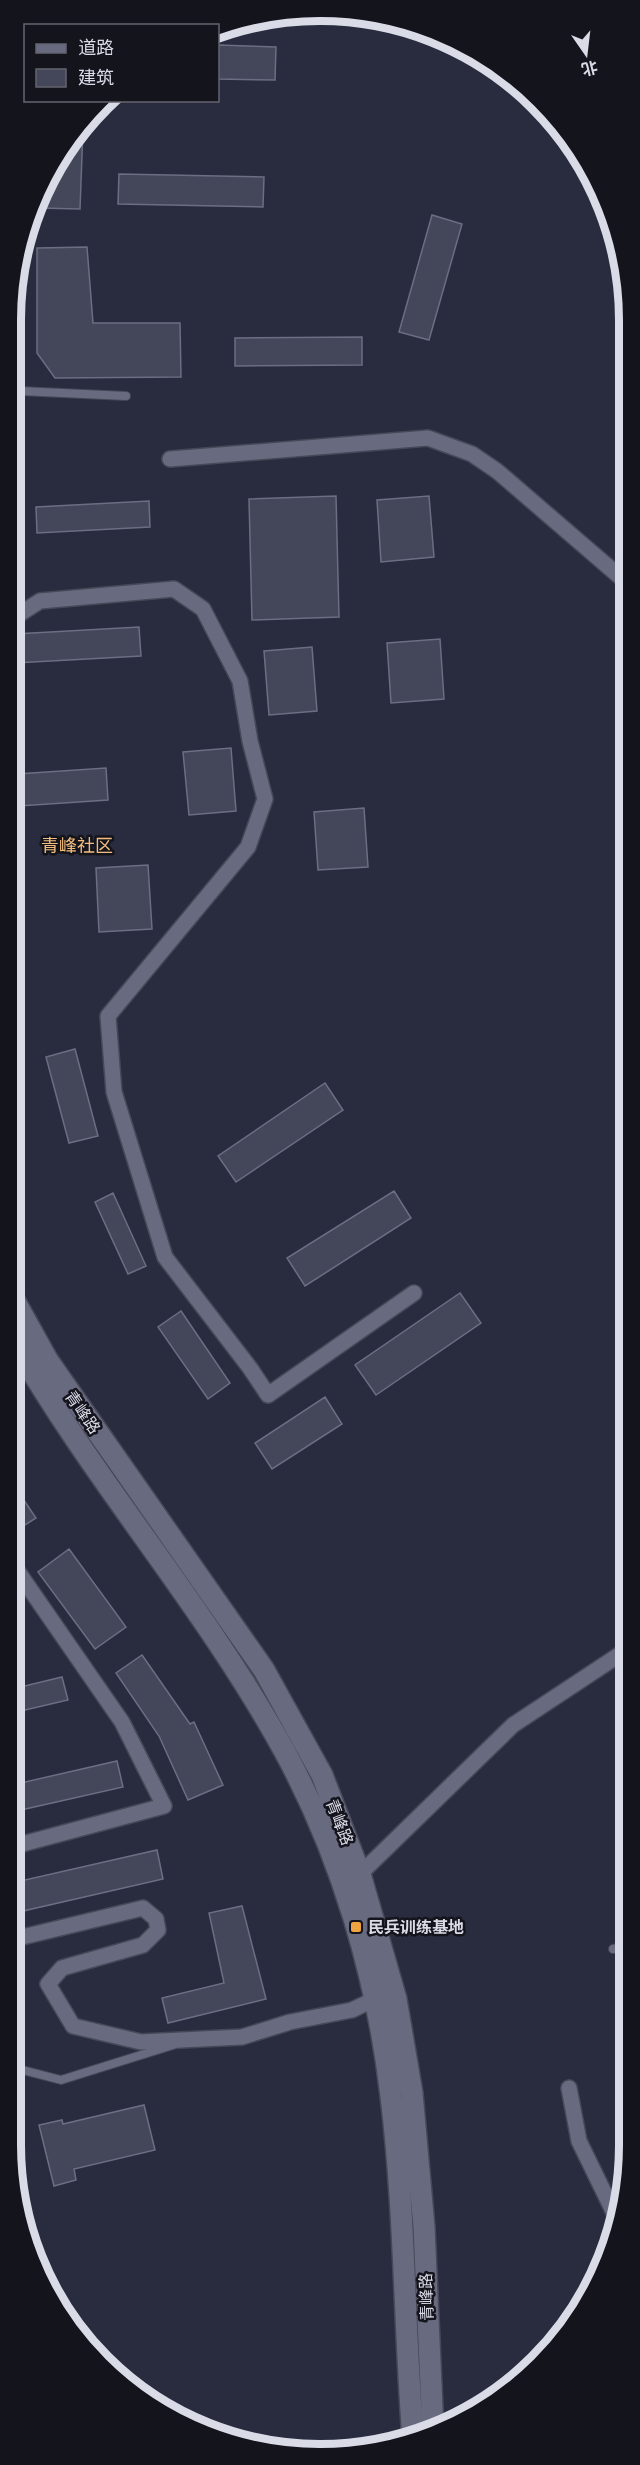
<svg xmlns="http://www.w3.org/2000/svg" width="640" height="2465" font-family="Arial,'Noto Sans SC',sans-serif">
<rect width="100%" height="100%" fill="#292b3e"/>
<path fill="#44465a" stroke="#6c6e84" stroke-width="1.5" d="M218,45L276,47L275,80L218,79Z
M83,128L80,209L38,208L62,148Z
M119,174L264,177L263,207L118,204Z
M432,215L462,224L429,340L399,332Z
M87,247L93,323H180L181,377L55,378L37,353V248Z
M362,337V365L235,366V338Z
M336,496L339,617L252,620L249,499Z
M429,496L434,557L381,562L377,500Z
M149,501L150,527L37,533L36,507Z
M139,627L141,656L15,663V634Z
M440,639L444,699L391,703L387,643Z
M312,647L317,711L269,715L264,651Z
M231,748L236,811L189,815L183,752Z
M106,768L108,800L19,806L17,774Z
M364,808L368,867L318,870L314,812Z
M148,865L152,929L99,932L96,868Z
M75,1049L98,1136L69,1143L46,1057Z
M325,1083L343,1110L236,1182L218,1156Z
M394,1191L411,1218L305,1286L287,1258Z
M113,1193L146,1266L128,1274L95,1202Z
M460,1293L481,1323L376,1395L355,1365Z
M181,1311L230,1383L208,1399L158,1327Z
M325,1397L342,1424L272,1469L255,1443Z
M13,1484L36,1518L12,1533L13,1493Z
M69,1549L126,1627L95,1649L38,1572Z
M142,1655L190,1724L194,1722L223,1785L188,1800L159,1736L116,1673Z
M62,1677L68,1700L12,1713V1689Z
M117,1761L123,1787L12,1812V1785Z
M157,1850L163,1879L23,1911L16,1882Z
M242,1906L266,1999L168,2023L162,1998L224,1983L209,1913Z
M144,2105L155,2150L74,2169L76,2180L54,2186L39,2125L62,2120L63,2124Z"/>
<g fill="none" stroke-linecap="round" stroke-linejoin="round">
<defs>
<path id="service" d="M16,389L20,391L126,396
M613,1949L624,1947
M11,2067L61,2080L173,2045"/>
<path id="minor" d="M170,459L428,438L472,454L497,471L626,582
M15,617L40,601L174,589L203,609L240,681L250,741L265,799L248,847L108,1016L114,1092L165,1257L250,1368L268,1395L414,1293
M11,1847L164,1806L122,1722L12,1563
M351,1877L360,1874L513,1725L625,1651
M11,1937L14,1939L143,1908L156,1919L158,1930L143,1945L62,1968L48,1984L73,2026L141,2042L242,2037L290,2022L352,2010L375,1999
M569,2088L579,2141L618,2221"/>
<path id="secondary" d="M13,1298L48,1361L264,1670L322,1775L360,1874L396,1999L412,2093L424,2227L433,2431
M13,1339C95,1483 206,1607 285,1752C342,1857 377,1977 391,2096C405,2210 404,2325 413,2439"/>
</defs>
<use href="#service" stroke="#464757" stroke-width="10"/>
<use href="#minor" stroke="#464757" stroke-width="18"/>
<use href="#secondary" stroke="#464757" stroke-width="24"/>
<use href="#service" stroke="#686a80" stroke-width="8"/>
<use href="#minor" stroke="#686a80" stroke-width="15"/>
<use href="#secondary" stroke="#686a80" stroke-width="21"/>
</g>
<rect fill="#f1a540" stroke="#14141d" stroke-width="2" x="350" y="1921" width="12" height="12" rx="3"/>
<g text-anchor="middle" stroke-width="5" stroke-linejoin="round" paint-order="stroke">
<g font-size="16" fill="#d9dbe7" stroke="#14141d">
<text transform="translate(83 1412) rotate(55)" y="6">青峰路</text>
<text transform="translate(340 1822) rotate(69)" y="6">青峰路</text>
<text transform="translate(426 2297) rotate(-92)" y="6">青峰路</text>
</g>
<g font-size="16" font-weight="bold" fill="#d9dbe7" stroke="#14141d" text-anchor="start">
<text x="368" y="1933">民兵训练基地</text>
</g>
<g font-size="18" fill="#f2bd7e" stroke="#14141d">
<text x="77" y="852">青峰社区</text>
</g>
</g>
<path d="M0 0H640V2465H0ZM320 21H320A299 299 0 0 1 619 320V2145A299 299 0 0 1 320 2444H320A299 299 0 0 1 21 2145V320A299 299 0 0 1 320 21Z" fill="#14141d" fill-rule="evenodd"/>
<path fill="none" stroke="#d9dbe7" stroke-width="8" d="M320 21H320A299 299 0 0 1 619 320V2145A299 299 0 0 1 320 2444H320A299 299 0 0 1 21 2145V320A299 299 0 0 1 320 21Z"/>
<rect x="24" y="24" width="195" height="78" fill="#14141d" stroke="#63646e" stroke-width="1.5"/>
<rect x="36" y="44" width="30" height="9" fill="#686a80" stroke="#63646e" stroke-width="1.5"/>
<text x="78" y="54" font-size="18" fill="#d9dbe7">道路</text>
<rect x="36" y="69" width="30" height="18" fill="#44465a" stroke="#63646e" stroke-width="1.5"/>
<text x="78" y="84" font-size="18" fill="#d9dbe7">建筑</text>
<g transform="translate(586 54) rotate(166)" stroke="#14141d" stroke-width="4.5" paint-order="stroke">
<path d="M0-4.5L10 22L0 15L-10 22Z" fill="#d9dbe7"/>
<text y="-9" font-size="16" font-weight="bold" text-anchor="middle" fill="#d9dbe7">北</text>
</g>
</svg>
